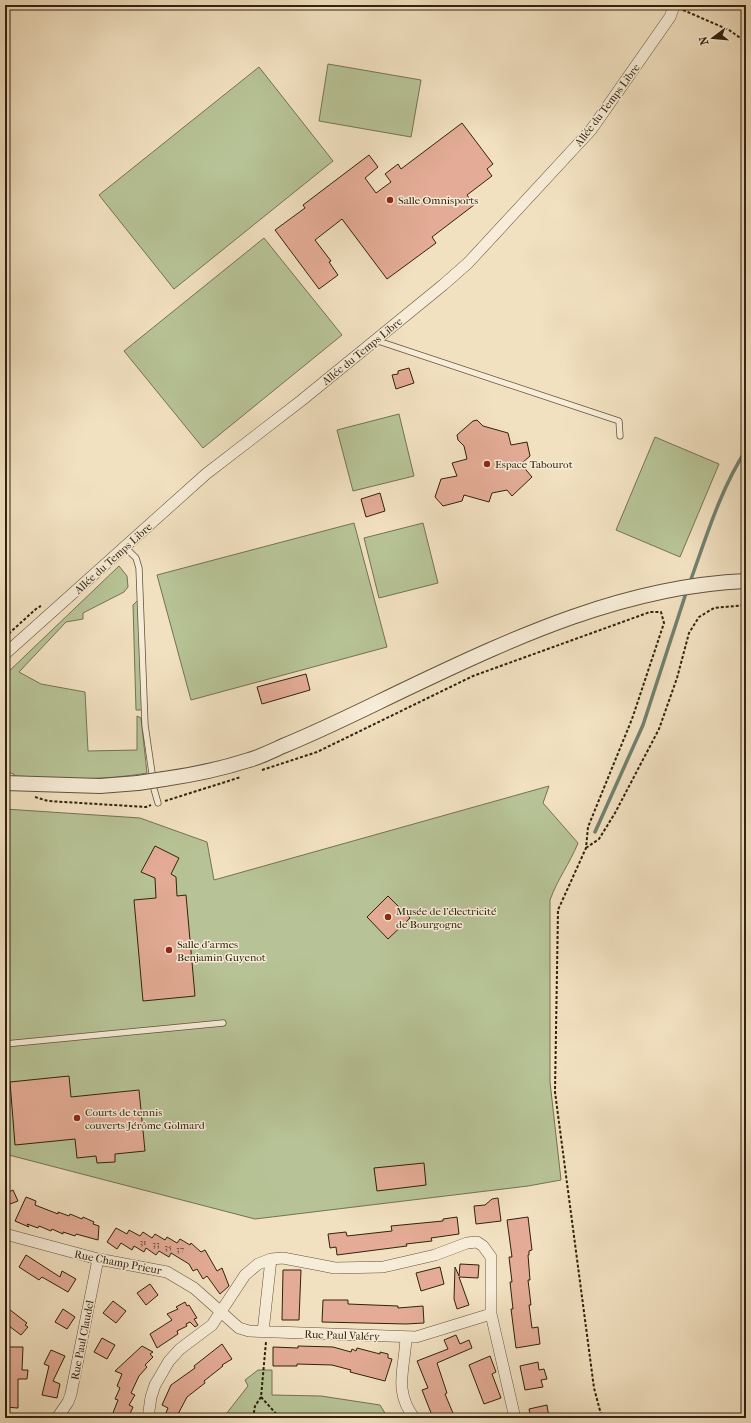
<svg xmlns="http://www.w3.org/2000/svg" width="751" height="1423" font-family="'IM FELL French Canon',serif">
<rect width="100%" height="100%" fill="#f2e1c1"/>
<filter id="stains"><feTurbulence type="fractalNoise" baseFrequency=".005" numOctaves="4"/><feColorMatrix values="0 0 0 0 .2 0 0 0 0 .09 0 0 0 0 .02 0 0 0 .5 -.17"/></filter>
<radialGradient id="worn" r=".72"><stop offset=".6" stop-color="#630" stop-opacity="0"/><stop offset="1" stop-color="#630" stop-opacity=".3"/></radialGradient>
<path fill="#b7c396" stroke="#747252" d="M328,64L421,80L411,137L319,121Z
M259,67L333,161L174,289L99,195Z
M264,238L342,335L203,448L124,351Z
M399,414L414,476L353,491L337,430Z
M655,437L719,464L680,557L616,530Z
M354,523L387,647L191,700L157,575Z
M423,523L438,583L379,598L364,538Z
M119,566L127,576L128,587L124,592L83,613V619L66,622L19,672L41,684L85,692L88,751L137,750V716L141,718L147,773C103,781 59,779 14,776V774L5,772V675Z
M139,599L146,710H136L133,605Z
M549,786L543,803L578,843C570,863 557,880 550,900V1082L561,1180L528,1186L255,1219L5,1154V809L140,818L207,842L214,880Z
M258,1370H272V1395L321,1396L380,1405L388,1418H223L248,1386L245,1380Z"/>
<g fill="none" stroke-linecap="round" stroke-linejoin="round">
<path stroke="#71806f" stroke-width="3.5" d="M690,582C706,538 720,490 746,450
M595,832L643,725L687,590"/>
</g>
<path fill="#e4ac96" stroke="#31220d" d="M462,123L493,164L487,169L492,176L467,195L474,205L432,237L436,243L387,279L342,219L315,240L331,261L329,262L338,275L319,289L275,230L305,208L303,205L369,155L378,167L365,178L376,193L391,182L385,174L398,164L401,169Z
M409,368L414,383L396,389L392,375L398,374V371Z
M477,420L483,426L508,433L511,445L527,442L530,456L521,464L532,477L512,496L507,490L492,493L489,502L464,495L462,501L443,506L435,497L441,479L457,476L452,463L467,459L464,446L458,440L457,435L473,421Z
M380,493L385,511L366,517L361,499Z
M306,674L310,690L262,704L257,687Z
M155,846L179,858L171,874L176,877L177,896L186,895L195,996L143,1001L134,900L156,898L155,878L141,872Z
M388,896L410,918L388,939L367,917Z
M69,1076L71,1097L139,1090L145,1151L115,1154V1162L97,1163L96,1156L77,1158L75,1139L15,1145L10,1082Z
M424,1163L426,1185L377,1191L374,1168Z
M13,1190L18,1201L5,1206V1194Z
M26,1197L36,1201L35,1205L58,1214V1212L69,1216L70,1214L82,1219L83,1217L94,1222L93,1224L99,1226L98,1240L76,1234L75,1236L63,1232V1234L52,1229L51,1231L39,1226L38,1228L27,1224L29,1227L15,1221Z
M498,1198L501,1221L476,1224L474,1206L485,1205L492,1199Z
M457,1217L459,1234L431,1238L432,1241L406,1244L407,1246L337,1255L336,1247L330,1248L328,1234L346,1232L347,1236L392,1231L391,1226L443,1221V1219Z
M528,1217L532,1250L529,1251V1255H528L530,1280H528L531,1305H529L532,1328L538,1327L540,1344L516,1348L511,1309H513L510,1282H512L509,1257H512L507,1220Z
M116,1228L127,1234L129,1230L140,1236L143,1232L152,1238L155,1234L165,1240L167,1237L177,1243L180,1239L190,1245L191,1243L201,1252L205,1250L217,1271L222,1268L229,1286L220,1294L207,1276L203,1279L197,1269L193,1271L189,1264L171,1253L169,1257L159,1251L156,1255L146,1248L144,1252L134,1246L132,1250L121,1243L117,1249L107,1242Z
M26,1255L60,1277L62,1271L76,1279L68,1292L42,1277L39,1280L19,1267Z
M460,1264L479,1265L478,1278L459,1277L469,1305L457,1309L454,1299L455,1267L459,1276Z
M440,1267L444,1284L421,1291L416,1273Z
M283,1270H301L299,1320H282Z
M150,1284L158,1295L146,1305L137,1293Z
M323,1300H348V1304L398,1306V1308L423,1306L424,1323L406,1324L322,1322Z
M113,1301L126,1311L116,1323L103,1313Z
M185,1302L187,1306L189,1305L197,1318L194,1319L198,1325L195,1327L190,1322L186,1324L187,1326L177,1331L178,1334L157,1348L150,1334L172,1320L167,1314L178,1309L176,1307Z
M5,1306L27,1323L25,1325L28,1327L21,1335L5,1323Z
M63,1309L75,1317L67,1329L55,1322Z
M456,1335L460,1344L469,1340L472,1348L437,1363L447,1393L445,1394L455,1418H433L422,1390L428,1388L417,1361L448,1349L444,1340Z
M102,1338L115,1345L107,1359L94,1352Z
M222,1344L232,1359L222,1365L223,1366L204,1381L205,1383L187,1397L176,1418H164L168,1408L162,1405L171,1385L195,1368L194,1366Z
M142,1346L153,1352L150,1354L153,1357L145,1365L147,1367L139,1376L131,1393L135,1395L129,1405L133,1407L128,1418H111L118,1400L115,1399L120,1388L117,1386L122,1374L115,1371Z
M298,1346L333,1347L351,1352L352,1349L356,1351L357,1348L380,1354V1352L388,1354V1358L392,1359L385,1381L350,1372L351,1370L332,1365L297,1364V1366H273V1347L298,1348Z
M9,1347H23L22,1370H28L27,1379H18V1408L5,1407V1392H8Z
M51,1350L65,1356L53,1381L60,1384L57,1398L42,1395L49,1366L44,1364Z
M490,1356L496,1372L492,1374L501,1398L484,1404L469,1365Z
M538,1362L539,1370L544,1369L547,1379L541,1380L543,1387L525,1390L520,1366Z
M547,1405L549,1418H531L529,1409Z"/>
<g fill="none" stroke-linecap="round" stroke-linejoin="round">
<defs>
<path id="service" d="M375,340L619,421L620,436
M126,548L136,558L139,568L145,725L152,773
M154,789L158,803
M5,1044L223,1023"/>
<path id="minor" d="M5,654L206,474L302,400L443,285L468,263L591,130L670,17L674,6
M5,1234L98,1259L167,1272L194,1288L239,1328L249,1331L416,1337L491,1314
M263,1332L271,1259
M406,1337C405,1369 393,1389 414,1418
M57,1418L68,1402L71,1394L98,1259
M148,1418L151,1397L155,1385L169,1361L180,1349L212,1325L245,1275L258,1264L271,1259L283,1258L335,1268L383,1267L435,1255L467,1243L477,1242L483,1246L491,1257V1314L515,1418"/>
<path id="tertiary" d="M164,779C192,775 221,769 249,760C260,757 272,751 283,746C327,728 368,707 410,687C517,636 626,586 746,581
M5,783L100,786L138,783"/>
</defs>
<use href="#service" stroke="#61523a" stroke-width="7"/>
<use href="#minor" stroke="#61523a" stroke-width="12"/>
<use href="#tertiary" stroke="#61523a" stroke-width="16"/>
<path stroke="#31220d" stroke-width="2" stroke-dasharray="3 2" stroke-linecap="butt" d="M683,10L729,30L746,42
M5,637L37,608L41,606
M262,770L317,752L473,676L650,612H661L664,623L632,719L588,827L586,848L558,910L555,1092L594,1388L602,1418
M35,797L48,801L146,807L151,805
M165,801L241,777
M586,848L599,839L615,813L659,729L677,678L689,633L699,617L714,608L746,605
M261,1397L280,1418
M253,1418L255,1406L261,1397L266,1342"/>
<use href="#service" stroke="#f7ecd7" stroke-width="5.5"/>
<use href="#minor" stroke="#f7ecd7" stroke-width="11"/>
<use href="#tertiary" stroke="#f7ecd7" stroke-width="14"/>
<defs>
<path id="tertiary-bridge" d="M138,783L164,779"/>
</defs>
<use href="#tertiary-bridge" stroke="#61523a" stroke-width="16" stroke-linecap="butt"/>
<use href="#tertiary-bridge" stroke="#f7ecd7" stroke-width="14"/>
</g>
<g fill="#8f2418" stroke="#f7ecd7" stroke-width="1.5">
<circle cx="390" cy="200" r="4"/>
<circle cx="487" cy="464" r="4"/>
<circle cx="388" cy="917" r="4"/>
<circle cx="169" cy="950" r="4"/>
<circle cx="77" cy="1118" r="4"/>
</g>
<g text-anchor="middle" stroke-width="3" stroke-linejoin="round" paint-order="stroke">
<g font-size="9" fill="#5e442f">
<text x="143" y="1245">31</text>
<text x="156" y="1247">33</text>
<text x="168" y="1250">35</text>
<text x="180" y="1252">37</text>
</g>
<g font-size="11" fill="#31220d" stroke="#f7ecd7">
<text transform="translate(607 105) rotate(-53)" y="4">Allée du Temps Libre</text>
<text transform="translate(362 351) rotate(-39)" y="4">Allée du Temps Libre</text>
<text transform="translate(113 558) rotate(-42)" y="4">Allée du Temps Libre</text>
<text transform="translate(118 1262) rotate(11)" y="4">Rue Champ Prieur</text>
<text transform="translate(342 1335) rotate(2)" y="4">Rue Paul Valéry</text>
<text transform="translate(82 1340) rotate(-79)" y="4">Rue Paul Claudel</text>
</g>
<g font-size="11" fill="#31220d" stroke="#f7ecd7" text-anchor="start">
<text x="398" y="204">Salle Omnisports</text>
<text x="495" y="468">Espace Tabourot</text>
<text x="396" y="915">Musée de l'électricité<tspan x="396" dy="13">de Bourgogne</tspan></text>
<text x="177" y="948">Salle d'armes<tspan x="177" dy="13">Benjamin Guyenot</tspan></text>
<text x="85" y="1116">Courts de tennis<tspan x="85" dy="13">couverts Jérôme Golmard</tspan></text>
</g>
</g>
<rect width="751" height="1423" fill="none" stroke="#f2e1c1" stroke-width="20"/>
<rect x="6" y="6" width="739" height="1411" fill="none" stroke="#31220d" stroke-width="2"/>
<rect x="10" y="10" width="731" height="1403" fill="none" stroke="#31220d"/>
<g transform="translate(713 38) rotate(254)" stroke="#f7ecd7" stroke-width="3" paint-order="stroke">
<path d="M0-3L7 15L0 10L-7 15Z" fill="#31220d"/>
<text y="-6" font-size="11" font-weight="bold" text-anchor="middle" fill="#31220d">N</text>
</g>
<rect width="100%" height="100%" filter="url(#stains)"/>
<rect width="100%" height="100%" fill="url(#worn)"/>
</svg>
